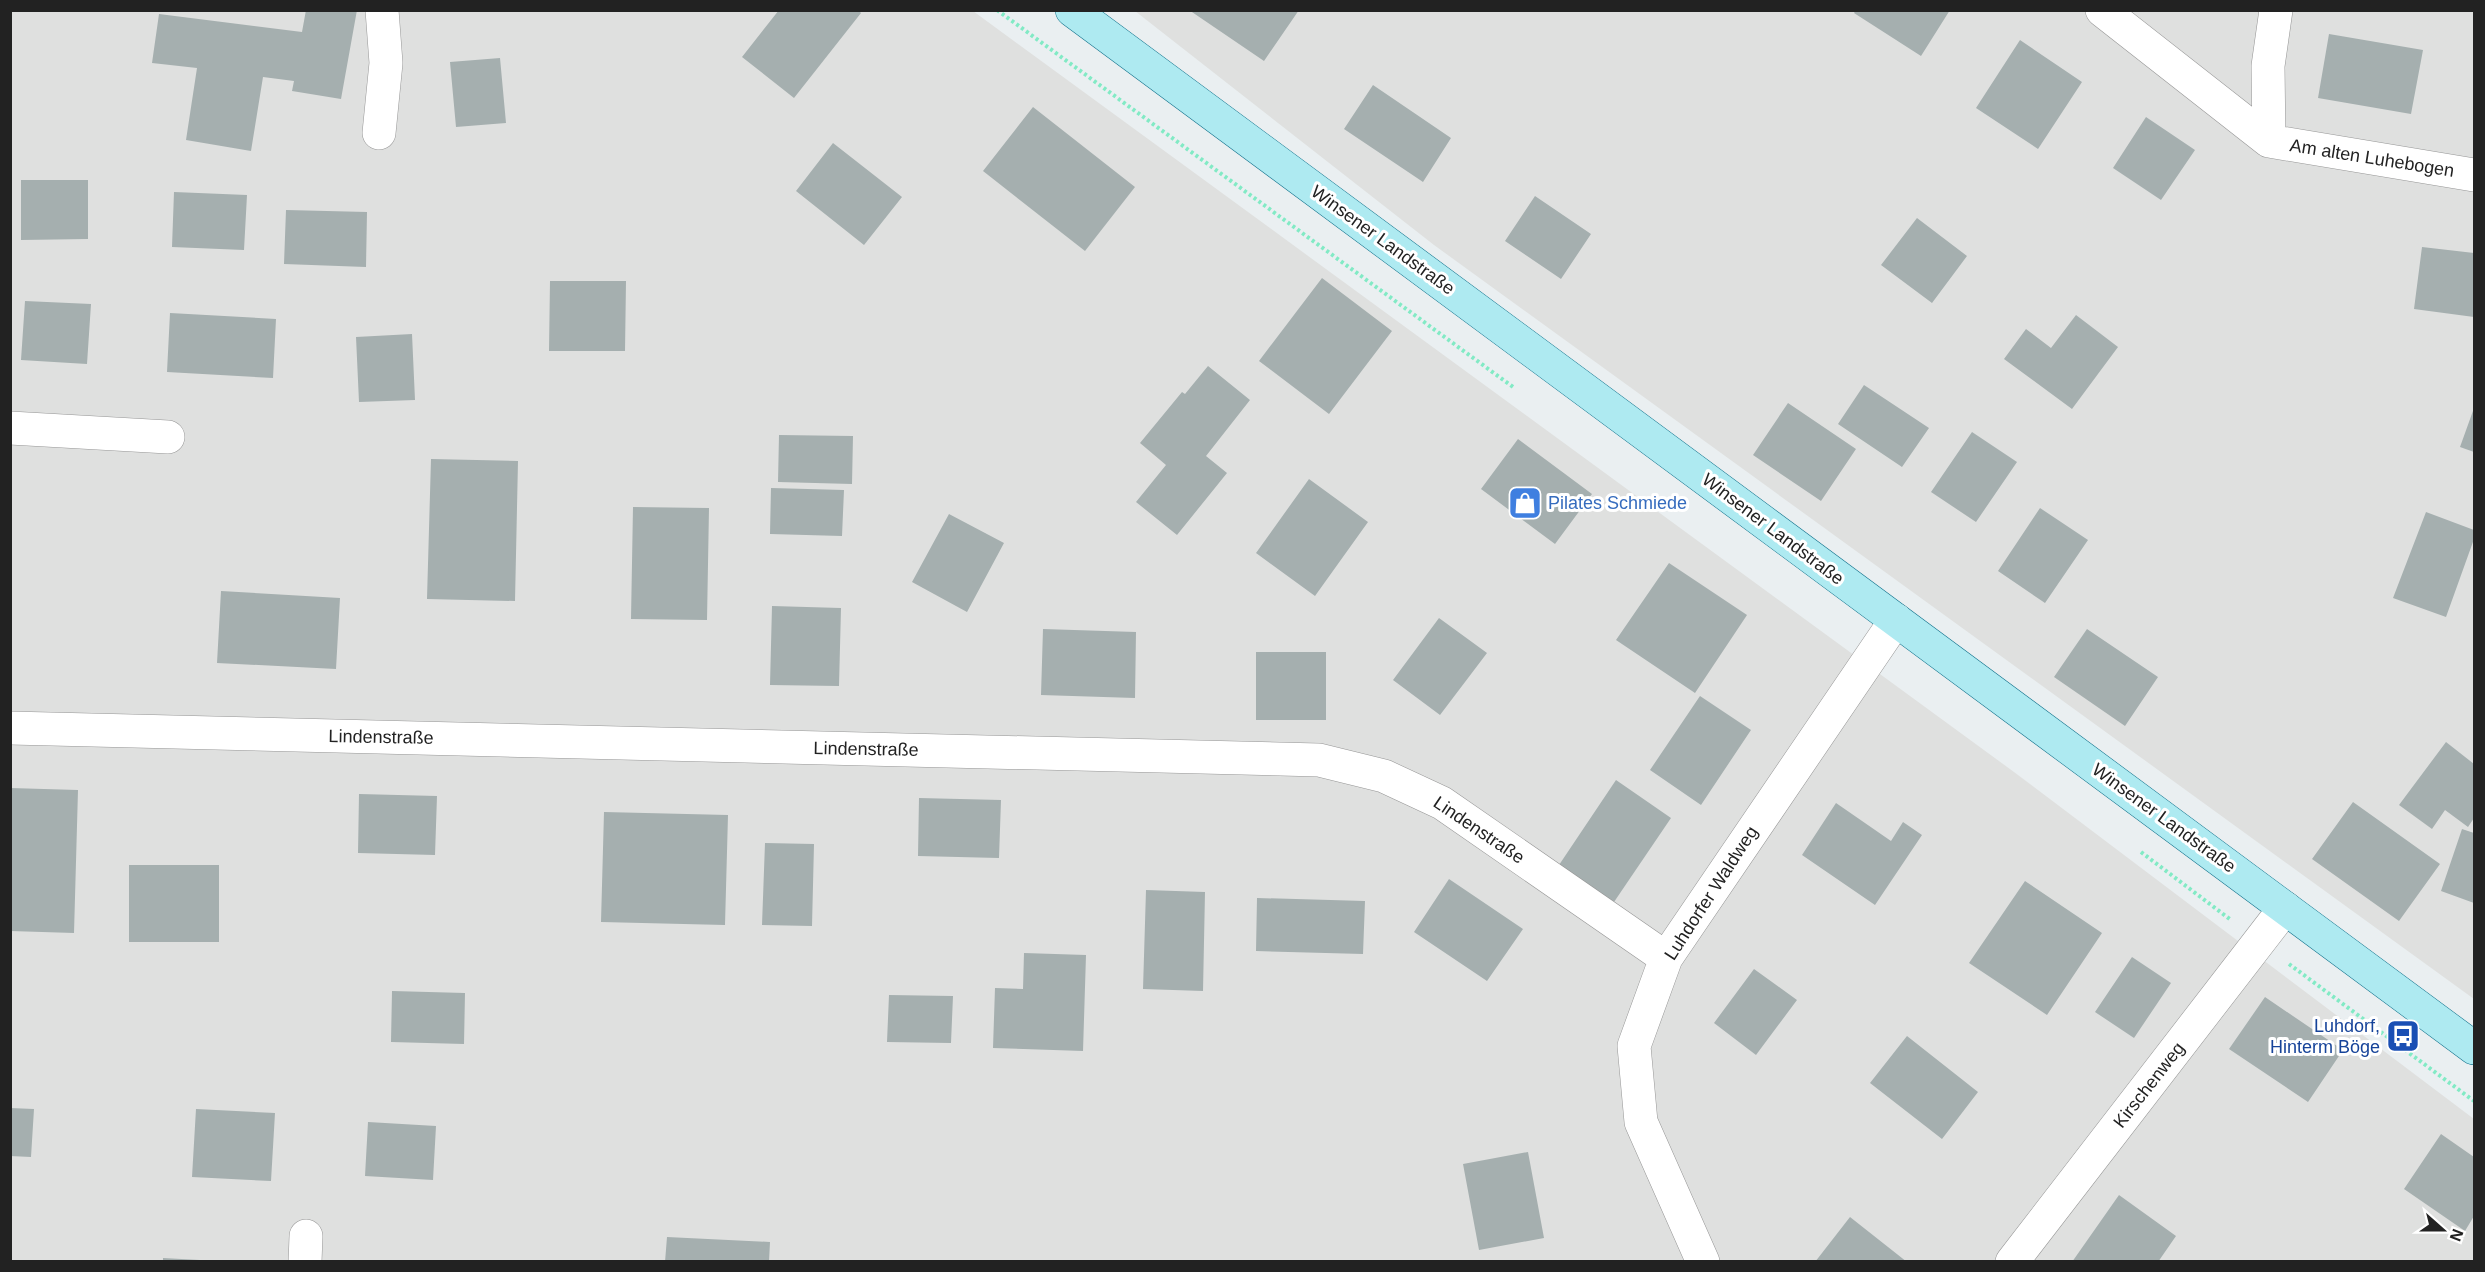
<svg xmlns="http://www.w3.org/2000/svg" width="2485" height="1272" font-family="Arial,sans-serif">
<rect width="100%" height="100%" fill="#eaeff1"/>
<path fill="#dfe0df" d="M10,11H973L2014,772L2474,1119V1261H11Z
M1135,11H2474V999L1434,245Z"/>
<path fill="#a5afaf" d="M306,10H357L341,99L292,91L294,81L263,77L251,151L186,140L197,68L152,63L159,14L302,32Z
M779,10H858L861,13L794,98L742,57Z
M1189,10H1299L1264,61Z
M1856,10H1950L1921,56L1854,13Z
M2329,34L2423,50L2411,114L2318,98Z
M2020,40L2082,82L2038,149L1976,108Z
M500,58L506,123L456,127L450,62Z
M1373,85L1451,138L1423,182L1344,129Z
M1033,107L1135,187L1085,251L983,171Z
M2146,117L2195,150L2161,200L2113,168Z
M833,143L902,197L864,245L796,191Z
M21,180H88V239L21,240Z
M174,192L247,195L244,250L172,247Z
M1535,196L1591,234L1561,279L1505,241Z
M286,210L367,212L366,267L284,264Z
M1917,218L1967,256L1932,303L1881,265Z
M2422,247L2474,253V317L2414,309Z
M1322,278L1392,331L1329,414L1259,361Z
M550,281H626L625,351H549Z
M25,301L91,304L87,364L21,360Z
M170,313L276,319L273,378L167,372Z
M2076,315L2118,347L2072,409L2004,359L2026,329L2051,348Z
M412,334L415,400L359,402L356,337Z
M1208,366L1250,400L1206,456L1227,473L1177,535L1136,502L1166,465L1140,443L1182,392L1185,394Z
M1864,385L1929,428L1902,467L1838,424Z
M1788,403L1856,449L1821,501L1753,455Z
M2474,408V452L2460,447Z
M1972,432L2017,462L1976,522L1931,492Z
M779,435L853,436L852,484L778,482Z
M1518,439L1592,494L1555,544L1481,489Z
M431,459L518,461L515,601L427,599Z
M1309,479L1368,522L1315,596L1256,553Z
M771,488L844,490L842,536L770,534Z
M633,507L709,508L707,620L631,619Z
M2040,508L2088,540L2045,603L1998,571Z
M2426,512L2474,530V539L2446,617L2393,598Z
M949,514L1004,543L967,612L912,582Z
M1669,563L1747,615L1695,693L1616,640Z
M221,591L340,598L336,669L217,663Z
M772,606L841,608L839,686L770,685Z
M1439,618L1487,653L1440,715L1393,680Z
M1043,629L1136,632L1135,698L1041,695Z
M2087,629L2158,677L2125,726L2054,677Z
M1256,652H1326V720H1256Z
M1700,696L1751,730L1701,805L1650,770Z
M2446,742L2474,764V818L2468,827L2445,810L2432,829L2399,805Z
M1616,780L1671,818L1614,902L1559,865Z
M10,788L78,790L74,933L10,931Z
M359,794L437,796L435,855L358,853Z
M919,798L1001,800L999,858L918,856Z
M2353,802L2440,864L2399,921L2312,859Z
M1836,803L1891,841L1903,822L1922,835L1875,905L1802,855Z
M604,812L728,815L725,925L601,922Z
M2462,829L2474,833V903L2441,891Z
M765,843L814,844L812,926L762,925Z
M129,865H219V942H129Z
M1449,879L1523,929L1487,981L1414,932Z
M2025,881L2102,933L2047,1015L1969,963Z
M1146,890L1205,892L1203,991L1143,989Z
M1257,898L1365,901L1363,954L1256,951Z
M1024,953L1086,955L1083,1051L993,1048L995,988L1023,989Z
M2132,957L2171,983L2134,1038L2095,1012Z
M1754,969L1797,1000L1756,1055L1714,1023Z
M392,991L465,993L464,1044L391,1042Z
M889,995L953,996L951,1043L887,1042Z
M2265,997L2343,1050L2308,1102L2229,1049Z
M1907,1036L1978,1092L1942,1139L1870,1083Z
M10,1108L34,1109L31,1157L10,1156Z
M196,1109L275,1113L271,1181L192,1177Z
M368,1122L436,1126L433,1180L365,1176Z
M2441,1134L2474,1157V1216L2465,1231L2404,1189Z
M1528,1152L1544,1238L1479,1250L1463,1164Z
M2119,1195L2176,1236L2158,1262H2072Z
M1850,1217L1907,1262H1815Z
M667,1237L770,1242L769,1262H665Z
M163,1258L200,1260V1262H163Z"/>
<g fill="none" stroke-linecap="round" stroke-linejoin="round">
<defs>
<path id="minor" d="M2102,10L2269,141L2474,175
M379,133L386,63L382,10
M2269,141L2268,66L2276,10
M10,428L168,437
M10,728L1319,760L1384,776L1442,803L1666,958
M305,1262L306,1236
M1703,1262L1641,1122L1634,1046L1666,958L1896,620
M2012,1262L2285,908"/>
<path id="major" d="M1072,10L2474,1048"/>
</defs>
<use href="#minor" stroke="#969696" stroke-width="34"/>
<use href="#major" stroke="#13728c" stroke-width="34"/>
<path stroke="#82eac5" stroke-width="4" stroke-dasharray="3 3" stroke-linecap="butt" d="M997,10L1513,387
M2141,852L2231,920
M2289,964L2474,1101"/>
<use href="#minor" stroke="#fff" stroke-width="33"/>
<use href="#major" stroke="#aeeaf1" stroke-width="33"/>
</g>
<defs>
<symbol id="shop-square" viewBox="-11 -11 22 22"><rect x="-9" y="-9" width="18" height="18" rx="4" fill="#3f7fe0" stroke="#fff"/><path d="M-5-2.5h2.3a2.7 3.5 0 0 1 5.4 0H5L5.5 6h-11ZM-1.5-2.5h3a1.5 2.3 0 0 0-3 0Z" fill="#fff"/></symbol>
<symbol id="bus-square" viewBox="-11 -11 22 22"><rect x="-9" y="-9" width="18" height="18" rx="4" fill="#1a4fb4" stroke="#fff"/><path d="M-5-6H5V4H4V6H2V4H-2V6H-4V4H-5ZM-3.5-4V0h7V-4ZM-3.5 1.2v1.5H-2V1.2ZM2 1.2v1.5H3.5V1.2Z" fill="#fff"/></symbol>
</defs>
<g fill-rule="evenodd">
<use href="#shop-square" x="1506" y="484" width="38" height="38"/>
<use href="#bus-square" x="2384" y="1017" width="38" height="38"/>
</g>
<g text-anchor="middle" stroke-width="6" stroke-linejoin="round" paint-order="stroke">
<g font-size="18" fill="#222" stroke="#fff">
<text transform="translate(2372 158) rotate(9)" y="6">Am alten Luhebogen</text>
<text transform="translate(1383 240) rotate(36)" y="6">Winsener Landstraße</text>
<text transform="translate(1773 529) rotate(37)" y="6">Winsener Landstraße</text>
<text transform="translate(381 737) rotate(1)" y="6">Lindenstraße</text>
<text transform="translate(866 749) rotate(1)" y="6">Lindenstraße</text>
<text transform="translate(2164 818) rotate(36)" y="6">Winsener Landstraße</text>
<text transform="translate(1479 830) rotate(34)" y="6">Lindenstraße</text>
<text transform="translate(1711 893) rotate(-57)" y="6">Luhdorfer Waldweg</text>
<text transform="translate(2149 1085) rotate(-52)" y="6">Kirschenweg</text>
</g>
<g font-size="18" fill="#366cbe" stroke="#fff" text-anchor="start">
<text x="1548" y="509">Pilates Schmiede</text>
</g>
<g font-size="18" fill="#164399" stroke="#fff" text-anchor="end">
<text x="2380" y="1032">Luhdorf,<tspan x="2380" dy="21">Hinterm Böge</tspan></text>
</g>
</g>
<rect width="2485" height="1272" fill="none" stroke="#222222" stroke-width="24"/>
<g transform="translate(2443 1230) rotate(111)" stroke="#ffffff" stroke-width="4.5" paint-order="stroke">
<path d="M0-4.5L10 22L0 15L-10 22Z" fill="#222222"/>
<text y="-9" font-size="16" font-weight="bold" text-anchor="middle" fill="#222222">N</text>
</g>
</svg>
